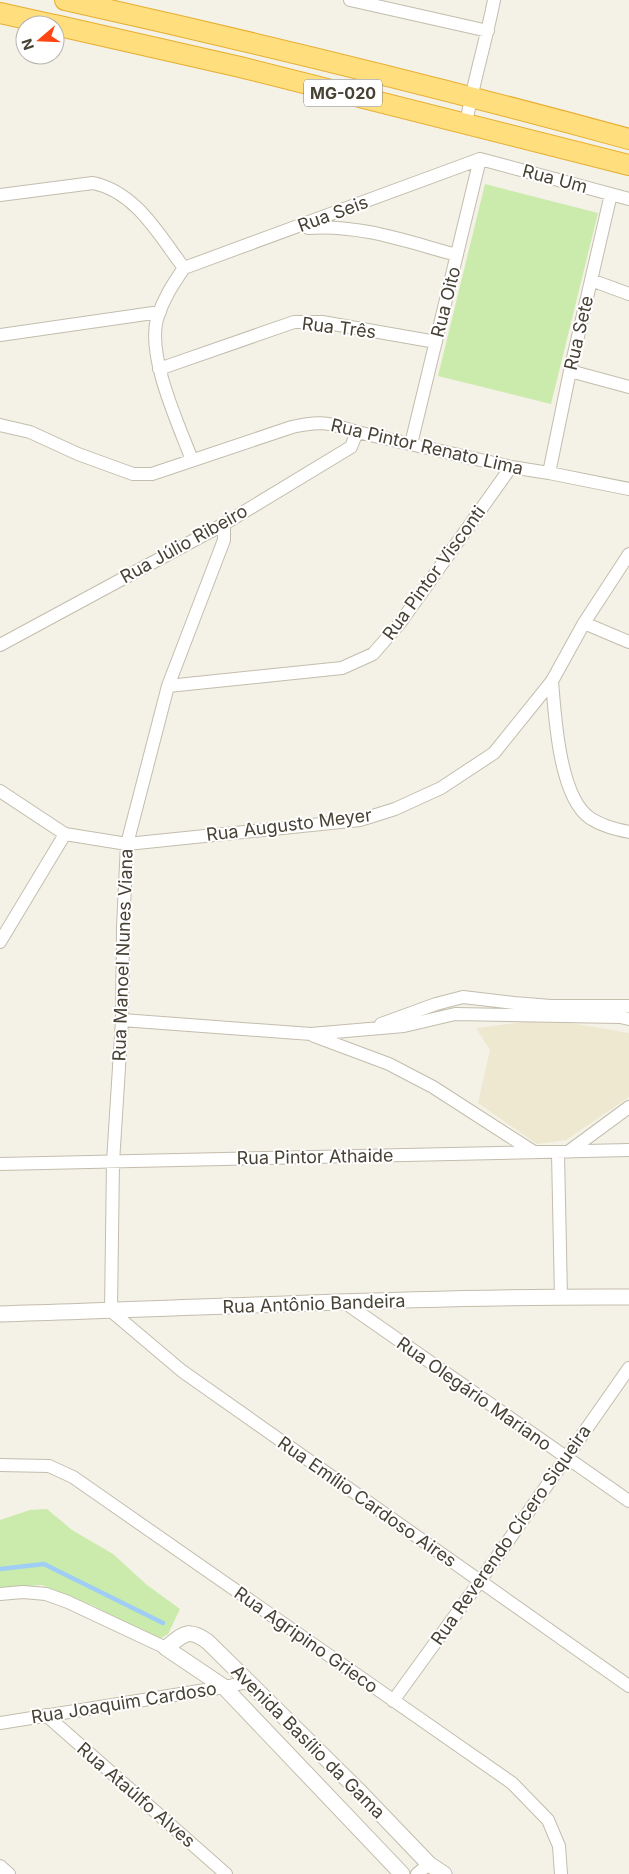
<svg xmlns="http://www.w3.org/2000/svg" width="629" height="1874" font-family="Inter,sans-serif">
<rect width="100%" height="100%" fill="#f4f1e7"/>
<path fill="#eee8d0" d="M547,1019L629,1033V1097L566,1140L537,1144L478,1103L490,1050L476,1028Z"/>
<path fill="#cbebad" d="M485,184L598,213L551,404L438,376Z
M47,1509L72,1530L113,1554L147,1585L180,1609L168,1634L156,1641L94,1606L42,1585L0,1588V1520L30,1510Z"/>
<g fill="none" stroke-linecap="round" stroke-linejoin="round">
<path stroke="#a0cdf5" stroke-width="4.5" d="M0,1569L44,1564L163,1623"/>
<defs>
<path id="minor" d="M350,0L488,31
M466,124C473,82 486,42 494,0
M480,159L629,199
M0,195L93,183C136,192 159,235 184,268
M308,228C360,224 408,242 457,255
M184,268L480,159
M184,268C173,284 163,299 157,319C147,357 178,423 192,460
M591,280L629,294
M0,335L160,312
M159,369L294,322H322L436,342
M570,371L629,387
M0,425L30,432L78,454L133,474H152L292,427C322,420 329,423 357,432L511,467L549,473L629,489
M411,444L480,159
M549,473L570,371L611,194
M224,524V540L168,686L127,844L123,927L122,1020L113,1162L111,1311L182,1371L629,1686
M584,623L629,642
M0,645L224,524L351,447L357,432
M552,681C555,716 559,797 590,818C602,826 615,829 629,832
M168,686L342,668L373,654L400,623L511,467
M0,791L65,834L127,844L360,820L395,809L441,788L494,753L552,681L584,623L629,554
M0,942L65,834
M122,1020L311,1034L404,1026L455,1014L620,1017L629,1019
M381,1024L436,1004L463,997L514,1003L551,1006H629
M314,1036L389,1064L433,1087L534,1152
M568,1152L629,1107
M558,1153L561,1297
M0,1164L629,1150
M344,1302L629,1501
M0,1465L49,1466L73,1477L512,1783L548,1820L559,1846L561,1874
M0,1594L23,1592L46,1594L68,1602L166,1648
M393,1701L480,1581L629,1368
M46,1715L226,1874
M0,1723L224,1687L248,1682
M0,1866L9,1874
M417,1874L429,1864"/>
<path id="tertiary" d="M0,1314C210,1308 419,1296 629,1297
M402,1874L224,1687L166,1648C184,1634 188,1627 208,1642L357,1789L429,1864L444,1874"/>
<path id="trunk" d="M65,0C254,42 442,88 629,139
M0,13L54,25
M55,25L240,67L629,165"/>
</defs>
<use href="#minor" stroke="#c3bdac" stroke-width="14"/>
<use href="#tertiary" stroke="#c3bdac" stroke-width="17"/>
<use href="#trunk" stroke="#e7ae2f" stroke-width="22"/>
<use href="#minor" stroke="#fff" stroke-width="12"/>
<use href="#tertiary" stroke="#fff" stroke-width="15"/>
<use href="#trunk" stroke="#ffde7e" stroke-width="20"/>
</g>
<g text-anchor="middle" stroke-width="4" stroke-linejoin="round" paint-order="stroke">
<rect fill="#fff" stroke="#7f7b72" stroke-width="1" x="304" y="79.5" width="78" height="27" rx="4"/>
<g font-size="16" font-weight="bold" fill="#484235">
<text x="343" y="99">MG-020</text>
</g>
<g font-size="18" fill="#484235" stroke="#fff">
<text transform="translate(555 179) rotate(15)" y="6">Rua Um</text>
<text transform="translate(333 214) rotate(-20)" y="6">Rua Seis</text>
<text transform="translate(446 302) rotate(-76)" y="6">Rua Oito</text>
<text transform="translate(339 328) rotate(7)" y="6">Rua Três</text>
<text transform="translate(579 333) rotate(-77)" y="6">Rua Sete</text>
<text transform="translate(427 447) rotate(13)" y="6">Rua Pintor Renato Lima</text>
<text transform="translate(184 544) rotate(-29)" y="6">Rua Júlio Ribeiro</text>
<text transform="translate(434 573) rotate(-54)" y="6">Rua Pintor Visconti</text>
<text transform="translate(289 825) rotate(-7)" y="6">Rua Augusto Meyer</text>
<text transform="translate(123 955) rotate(-88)" y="6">Rua Manoel Nunes Viana</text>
<text transform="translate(315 1157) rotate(-1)" y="6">Rua Pintor Athaide</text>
<text transform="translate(314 1304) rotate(-2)" y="6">Rua Antônio Bandeira</text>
<text transform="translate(474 1394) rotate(35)" y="6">Rua Olegário Mariano</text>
<text transform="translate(367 1502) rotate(35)" y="6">Rua Emílio Cardoso Aires</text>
<text transform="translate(511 1535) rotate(-55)" y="6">Rua Reverendo Cícero Siqueira</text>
<text transform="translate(306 1640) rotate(35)" y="6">Rua Agripino Grieco</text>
<text transform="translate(124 1703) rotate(-9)" y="6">Rua Joaquim Cardoso</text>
<text transform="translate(308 1742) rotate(45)" y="6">Avenida Basílio da Gama</text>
<text transform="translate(136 1795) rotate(41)" y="6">Rua Ataúlfo Alves</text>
</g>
</g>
<g transform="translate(40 40) rotate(251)"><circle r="24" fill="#ffffff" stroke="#b6b3ae"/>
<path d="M0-4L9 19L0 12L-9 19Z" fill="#ff4513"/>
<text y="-8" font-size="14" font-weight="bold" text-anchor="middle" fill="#484235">N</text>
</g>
</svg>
